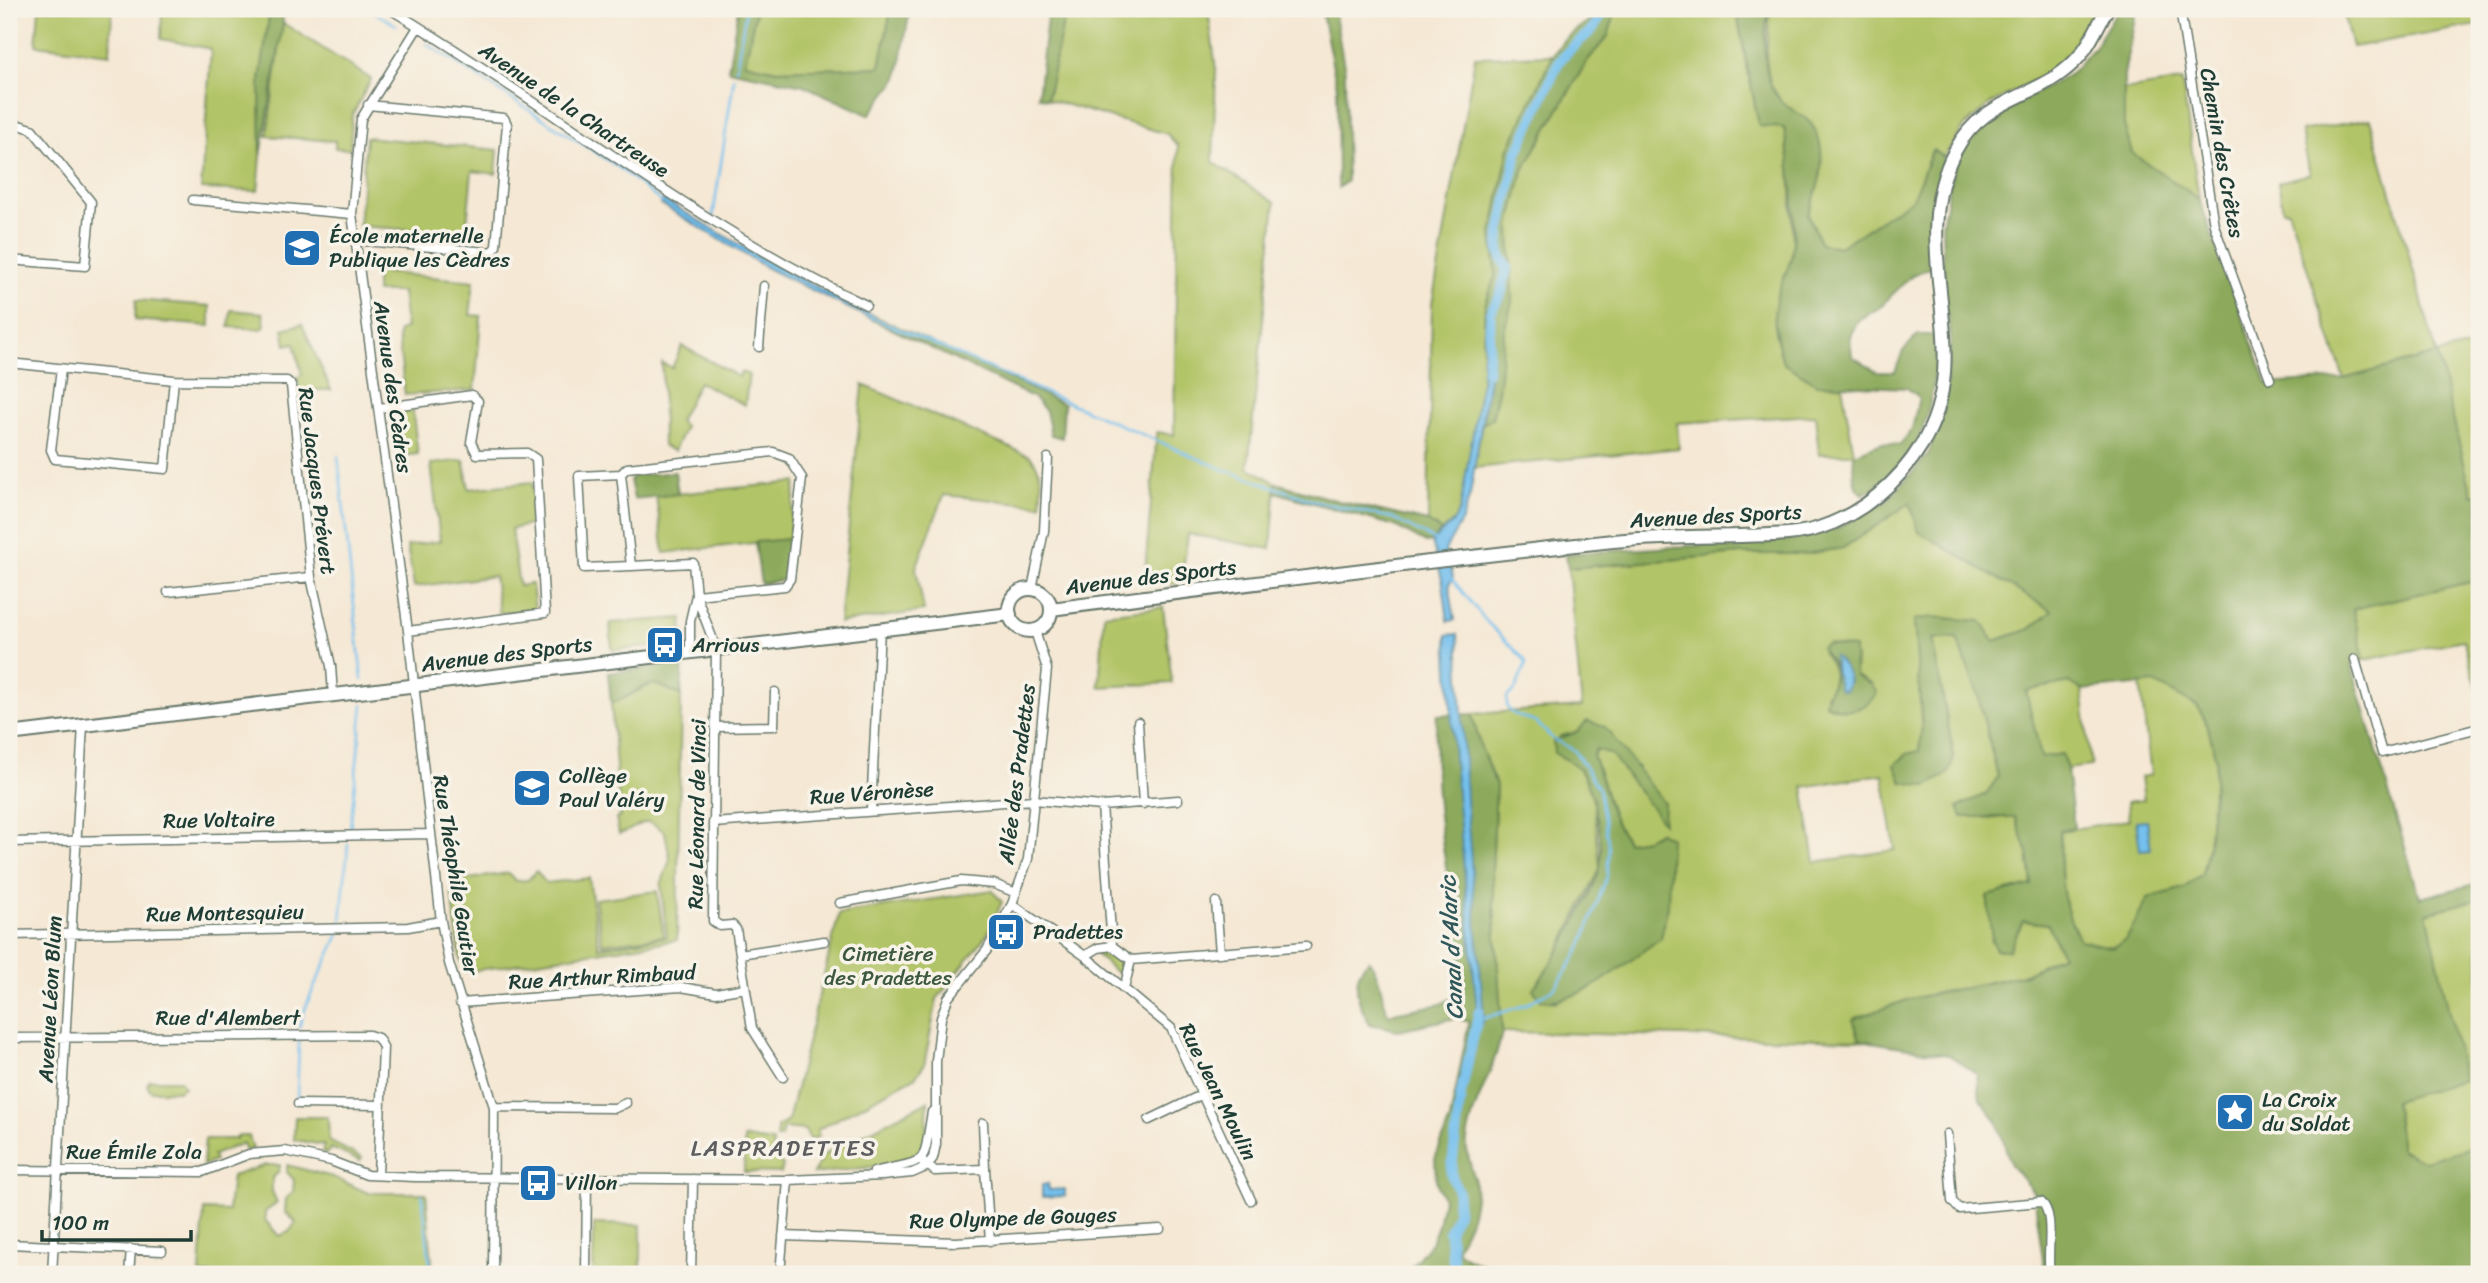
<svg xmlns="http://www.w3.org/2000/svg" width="2488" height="1283" font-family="Sriracha,sans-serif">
<rect width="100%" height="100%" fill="#f7f3e8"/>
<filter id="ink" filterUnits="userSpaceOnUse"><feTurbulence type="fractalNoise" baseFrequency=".0143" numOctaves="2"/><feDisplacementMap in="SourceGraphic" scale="14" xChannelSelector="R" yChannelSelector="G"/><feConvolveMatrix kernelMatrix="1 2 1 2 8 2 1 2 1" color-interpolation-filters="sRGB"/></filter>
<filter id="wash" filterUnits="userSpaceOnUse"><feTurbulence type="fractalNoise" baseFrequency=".00686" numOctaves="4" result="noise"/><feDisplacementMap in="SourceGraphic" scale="28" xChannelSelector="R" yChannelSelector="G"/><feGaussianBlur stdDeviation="1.57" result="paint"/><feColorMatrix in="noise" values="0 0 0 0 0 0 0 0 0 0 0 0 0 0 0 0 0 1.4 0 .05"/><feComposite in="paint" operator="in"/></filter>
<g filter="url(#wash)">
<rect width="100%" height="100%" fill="#f5e8d4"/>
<path fill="#b2c467" stroke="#68804e" stroke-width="2" fill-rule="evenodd" d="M39,9H112L110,54L36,45Z
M162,9H270L260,81L261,156L258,191L201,189L211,49L161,39Z
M756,9H891L880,67L777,70L745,63Z
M1066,9H1208L1216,70L1213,162L1275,203L1248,467L1276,483L1271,549L1188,534L1181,583L1144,584L1157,432L1174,435L1178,146L1167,134L1047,99Z
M1616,9H1736L1750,83L1784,128L1790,158L1793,251L1786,277L1777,295L1775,332L1783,363L1818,384L1842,385L1854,454H1819L1815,415L1677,423L1679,448L1474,468L1482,424L1492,419L1499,386L1504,331L1512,302L1510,225L1523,170L1587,61L1608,36Z
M1770,9H2100L2062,65L1987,106L1964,127L1944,157L1932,150L1913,199L1840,247L1821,244L1808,214L1821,174L1794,111L1781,101L1770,84L1766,58Z
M2342,9H2479V25L2352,47Z
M283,23L371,79L352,116L350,149L335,148V141L267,136Z
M1553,55L1509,148L1492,234L1496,273L1485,306L1481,385L1474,434L1460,509L1454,521L1441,531L1428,522L1432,304L1475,57Z
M2182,81L2199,199L2132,153L2124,125V90Z
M2370,119L2437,354L2479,344V494L2472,496L2437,354L2344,379L2288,210H2283L2278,182L2310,174L2301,131Z
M366,137L498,150L496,174L472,171L466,234L359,226Z
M376,272L474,281L470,315L481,316L475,390L405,395L398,336L399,331L406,328L402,292H376Z
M136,300L210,306V326L135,320Z
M231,310L263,313L265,326L262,329L229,327Z
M302,324L331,390H299L297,377L302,375L294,343L286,345L283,329Z
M682,346L739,377L741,372L749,375L745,405L699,382L679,421L685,427L674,451L663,446L662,363L672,368Z
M863,385L1030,456C1043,470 1043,487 1041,505L944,495L916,568L924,611L839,623Z
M412,407L418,454L398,456L392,409Z
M464,460L469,489L532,482L534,524L511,529L519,586L532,584L535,609L499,613L494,576L414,587L407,546L440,541L431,464Z
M796,482L789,539L664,553L656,496Z
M1910,503L1920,532L2053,611L2030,629L1994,641L1914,620L1922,727L1919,752L1907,754L1895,765L1903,782L1927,786L1954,756L1932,639L1957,638L1978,695L1998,777L1986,794L1958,807L1989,819L2015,816L2028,853L2032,885L1987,896L1993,929L1991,942L2023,921L2048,924L2062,955L2023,975L1910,999L1853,1019L1860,1040L1502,1032L1492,874L1496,785L1480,745L1472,714L1582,707L1568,568L1741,554H1805L1843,548ZM1823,653L1856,657L1855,676L1871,684L1826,695C1837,678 1836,668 1823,653ZM1577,732L1638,767L1633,785L1612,754L1597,749L1593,756C1605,785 1609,817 1628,842L1647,839L1659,832L1583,991L1555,1002L1541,1000L1533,989L1551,966L1600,869L1594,801L1588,784L1560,736ZM1883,774L1895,850L1815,862L1803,787Z
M2479,580V694L2463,640L2364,660L2353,609Z
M1163,607L1172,683L1099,687L1104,614Z
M683,618L682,635L677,645L612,650L610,623Z
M2070,682L2082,690L2091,766L2067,769L2061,754L2041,758L2026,690Z
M2140,683H2155L2198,707L2208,727L2216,760L2208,847L2202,874L2184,888L2148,898C2130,935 2127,958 2080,941L2062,902L2060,831L2129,820L2127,802L2144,800L2141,777L2151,775Z
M654,684L681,695L677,940L465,972L460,958L451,890L456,881L508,873L516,881L528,880L536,871L546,883L589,878L599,947L667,937L661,885L670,859L665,832L650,822C636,823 632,831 619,834L616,818L620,817L611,703C628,700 638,688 654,684Z
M992,890L1002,902L988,933L937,999L924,1065L915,1077L817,1130L819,1136L810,1140L805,1130L783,1128L781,1138H777V1127L788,1121L839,914Z
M657,891L664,936L602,944L595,899Z
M2479,899V1145L2425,1162L2401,1149L2394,1100L2464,1080L2426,913Z
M1101,950C1116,949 1124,953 1127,967L1125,975L1114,971L1096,954Z
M150,1080H180L184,1087L178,1091H151L147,1085Z
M928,1101L925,1148L912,1162L813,1174L823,1155Z
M295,1117H328L329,1141L362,1158L360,1161L331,1148L326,1154L322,1152L324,1145L294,1140Z
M236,1136H249L253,1149L246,1151L243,1143L213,1155L215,1161L203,1165L205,1139H236Z
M744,1138L773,1142V1153L783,1166L781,1173L744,1172Z
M266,1165H280L279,1171L272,1178V1191L277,1203L265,1212V1220L279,1236L289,1232L296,1222L285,1212L286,1199L293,1192L294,1180L287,1172V1165L333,1177L368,1193H426L433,1274H200L204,1210L228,1211L232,1176Z
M594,1224L641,1225V1274H593Z"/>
<path fill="#8daa5c" stroke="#567448" stroke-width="2" fill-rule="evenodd" d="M270,9H283V23L261,156L260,81Z
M738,9H756L745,63L777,70L880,67L891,9H910L898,78L869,115L803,85L728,70Z
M1048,9H1066L1047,99L1038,96Z
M1321,9H1334L1345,72L1347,181L1338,188L1337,87Z
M1597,9H1616L1608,36L1587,61L1523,170L1510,225L1512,302L1504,331L1499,386L1492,419L1482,424L1492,359L1483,358L1485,305L1496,273L1492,234L1509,148L1553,55L1565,38L1594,17Z
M1736,9H1770C1762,36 1761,81 1782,102C1793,112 1808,116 1815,130C1828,156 1819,189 1808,214L1821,244L1840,247L1912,199L1933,150L1944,157L1933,209L1930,268L1912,275L1879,308L1859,319L1850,336L1852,356L1877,372H1895L1903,351L1918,335H1939C1932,402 1929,460 1863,494C1851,483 1853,470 1854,454L1882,443L1900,445L1912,429L1919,397L1907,388L1818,384L1783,363C1777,342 1770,315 1778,293C1782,279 1790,268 1792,253C1797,224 1790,158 1784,128L1759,126Z
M2118,9L2131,11L2135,17L2124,75V125L2132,153L2199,199L2267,384L2343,379L2437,354L2472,495L2479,494V580L2353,609L2364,660L2351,664L2420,898L2479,883V899L2427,913L2464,1080L2394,1101L2401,1150L2425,1161L2479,1145V1274H2045L2034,1193L2011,1165L1997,1121L1980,1099L1977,1074L1949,1055L1860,1040L1853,1019L1910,999L2023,975L2062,955L2048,924L2023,921L2009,950H1996C1989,936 1990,913 1987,896L2032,885L2028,853L2015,817H1962L1958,807L1986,794L1998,777L1978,695L1957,638L1932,639L1954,757L1948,774L1927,786L1902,782L1895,765L1907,754L1919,751L1922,727L1914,620L1932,617L1981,621L1994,641L2030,629L2052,611L1919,532L1910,503L1843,548L1805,554H1741L1568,568L1566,554L1797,539L1838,528L1887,501L1928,455L1944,412L1951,336L1944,300L1942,225L1950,182L1960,154L1976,131L1999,113L2069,75L2094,48ZM2069,682L2082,690L2155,683L2198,707L2208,727L2216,761L2208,847L2202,874L2184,888L2148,898L2127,938L2113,948L2080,940C2059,903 2061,873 2060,831L2074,827L2067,769L2062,754L2041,757L2026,691Z
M872,315L1064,404L1062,438L1051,435L1046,411L1034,398L871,319Z
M675,472L678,494L634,499L630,480L634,476Z
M1276,483L1342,502L1428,522L1441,531L1432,542L1426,543L1395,526L1275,492Z
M789,539L783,580L761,584L755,542Z
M1827,644L1854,648L1855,676L1871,684L1877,693C1863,713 1846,714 1825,704C1826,692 1839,679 1833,666C1831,659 1824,655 1821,647Z
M683,664L681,695C672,694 667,686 656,685C640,683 627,700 611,703L608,673Z
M1472,714L1480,745L1496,785L1492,874L1502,1032C1495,1070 1472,1103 1467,1140C1465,1156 1473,1168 1475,1183C1477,1209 1468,1227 1456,1249C1468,1263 1486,1262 1500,1274H1405L1431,1243L1438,1225L1443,1199L1436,1181L1435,1159L1450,1120L1469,1022L1456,1018L1398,1030L1370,1024C1357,1004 1349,977 1369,960C1381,976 1381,995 1388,1014L1441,1004L1460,993L1464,978C1452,891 1429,804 1437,715Z
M1587,721L1605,727L1664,803L1663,823L1612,755L1596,749L1593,756C1605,785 1609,817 1627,842L1647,839L1659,832L1670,837L1668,906L1661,938C1627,961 1584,1005 1541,1000L1533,989C1554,962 1588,904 1599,871C1606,850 1594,782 1577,767C1571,761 1561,757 1554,753L1553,741L1577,732Z"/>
<path fill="#75c0ee" stroke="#4a7e91" stroke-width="2" d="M664,200L774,265L872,315L871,319L769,269L661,204Z
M1483,358H1492L1470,495L1462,520L1445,550L1453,577L1449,585L1455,620L1448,621L1443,583L1432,542L1454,521L1460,509L1481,385Z
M1458,634L1466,798L1484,1019L1480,1026L1475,1022L1477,1010L1454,760L1447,635Z
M1833,656C1844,663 1854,678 1845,691L1839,689Z
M2147,820L2151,849L2140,850L2136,821Z
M1048,1184L1049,1190L1065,1189V1196L1042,1197V1185Z"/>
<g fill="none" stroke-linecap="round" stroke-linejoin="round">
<path stroke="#75c0ee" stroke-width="2.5" d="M369,9L396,25
M427,44L618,167L663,203
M736,69L746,9
M713,216L734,78
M871,317L1220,468L1314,501L1392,518L1436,541
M338,456L362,680
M1452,579L1486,621L1524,659L1526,664L1515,690L1507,697V707L1512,713L1537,723L1553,739L1574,750L1599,789L1609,849L1607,876L1581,948L1556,987L1525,1005L1482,1019
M350,830L363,704
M341,921L348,844
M299,1027C308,994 326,965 339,934
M297,1099L299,1042
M422,1195L431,1274"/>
<path stroke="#75c0ee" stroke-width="10" d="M1487,372L1491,311L1501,294L1507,268L1499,251L1500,233L1517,153L1559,62C1572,41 1597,35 1603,9
M1479,1011L1461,1094L1451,1174L1458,1191L1457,1213L1449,1231L1454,1268L1459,1272L1482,1274"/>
</g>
</g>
<g filter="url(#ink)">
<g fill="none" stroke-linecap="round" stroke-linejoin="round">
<defs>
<path id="street" d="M390,9C551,106 696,225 866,305
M2180,9L2214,225L2270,379
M418,27L361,119L352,214L408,631L441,921L449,963L494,1107L493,1274
M9,122L32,129L91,202L85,266L9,260
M193,200L352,214
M354,240L487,252L493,251L496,246L507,124L504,118L368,105
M759,347L764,286
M9,363L174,380L287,381L291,385L311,577L331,666L333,695
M61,369L51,450L55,459L165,469L174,380
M379,408L472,395L478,401L471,442L477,454L527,453L536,459L545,613L408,631
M621,474L579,476L584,568L631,566
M1032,589L1044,531L1048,458
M168,592L311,577
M696,595L785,586L790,579L802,478L789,458L773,452L627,468L621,474L631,566L693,563L696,595L716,648L713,921L720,926L732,925L736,929L752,1028L783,1077
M690,652V621L696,595
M2355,659L2382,753L2479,728
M1138,722L1143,804
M715,727L774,726L775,692
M871,810L880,629
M713,823L1034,800L1102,806L1178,800
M9,842L430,834
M1216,902L1220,953
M840,903L961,881L994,884L1016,893
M1012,904L1085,956L1171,1028L1251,1200
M9,935L408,927L441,921
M1112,946L1131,960L1306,946
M740,954L824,941
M1085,956L1098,948L1112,946L1102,806
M1124,989L1131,960
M460,1003L681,987L716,993L745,988
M9,1038L369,1035L378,1038L383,1047L378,1175
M298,1104L381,1105
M494,1107L615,1108L626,1103
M1149,1120L1201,1095
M983,1123L985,1169
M1947,1134L1952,1201L1959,1209L2041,1202C2056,1214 2046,1253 2050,1274
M921,1160L935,1171L985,1169L990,1241
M9,1170L202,1172L249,1154L285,1151L331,1161L367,1175L415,1177L788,1180L882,1176L912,1173L926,1167L933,1158L936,1144V1061L941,1018L948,998L987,950L1012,904L1028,859L1047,669L1035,631
M874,1172C930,1158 922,1170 932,1112
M783,1236L956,1242L1160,1229
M9,1244L162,1251
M52,1274L83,725
M129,1274L131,1249
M586,1274L587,1177
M691,1274L693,1179
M780,1274L788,1180"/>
<path id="primary" d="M1009 610a21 21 0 1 1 42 0a21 21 0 1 1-42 0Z
M1051,609C1238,585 1425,561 1613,541C1656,537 1698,537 1741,536C1767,535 1794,536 1819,528C1862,514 1899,482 1922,444C1979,351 1904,247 1955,151C1984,96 2035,100 2073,63C2088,49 2097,27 2107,9
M9,734L1010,614"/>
</defs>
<use href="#street" stroke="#6a796c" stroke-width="11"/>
<use href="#primary" stroke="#6a796c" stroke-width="16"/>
<use href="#street" stroke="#fff" stroke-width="8"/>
<use href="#primary" stroke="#fff" stroke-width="12"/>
</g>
</g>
<defs>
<symbol id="school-square" viewBox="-11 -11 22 22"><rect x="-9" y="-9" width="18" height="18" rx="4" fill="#1f6fb2" stroke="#f7f3e8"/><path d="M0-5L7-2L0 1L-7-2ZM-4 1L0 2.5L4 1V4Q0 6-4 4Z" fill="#fff"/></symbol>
<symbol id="bus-square" viewBox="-11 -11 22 22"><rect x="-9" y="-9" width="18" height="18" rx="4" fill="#1f6fb2" stroke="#f7f3e8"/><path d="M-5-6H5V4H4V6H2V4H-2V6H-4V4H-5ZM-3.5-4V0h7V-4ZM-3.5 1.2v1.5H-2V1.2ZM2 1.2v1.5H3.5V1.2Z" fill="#fff"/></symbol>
<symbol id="sight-square" viewBox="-11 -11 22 22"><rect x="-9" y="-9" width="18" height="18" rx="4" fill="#1f6fb2" stroke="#f7f3e8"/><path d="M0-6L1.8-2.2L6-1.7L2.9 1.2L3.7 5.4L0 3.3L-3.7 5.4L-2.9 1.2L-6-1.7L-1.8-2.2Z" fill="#fff"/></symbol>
</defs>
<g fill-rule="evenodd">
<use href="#school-square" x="280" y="226" width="44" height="44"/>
<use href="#bus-square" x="643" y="623" width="44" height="44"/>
<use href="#school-square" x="510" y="766" width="44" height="44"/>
<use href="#bus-square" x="984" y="910" width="44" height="44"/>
<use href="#sight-square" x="2213" y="1090" width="44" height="44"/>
<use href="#bus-square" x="516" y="1161" width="44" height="44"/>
</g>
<g text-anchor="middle" stroke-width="7" stroke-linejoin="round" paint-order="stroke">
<g font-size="21" fill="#1f3d34" stroke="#f7f3e8">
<text transform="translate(574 110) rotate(34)" y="7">Avenue de la Chartreuse</text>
<text transform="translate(2222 153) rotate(80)" y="7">Chemin des Crêtes</text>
<text transform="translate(393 387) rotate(82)" y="7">Avenue des Cèdres</text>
<text transform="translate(317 481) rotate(83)" y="7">Rue Jacques Prévert</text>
<text transform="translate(1716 516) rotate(-3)" y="7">Avenue des Sports</text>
<text transform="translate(1151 577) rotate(-7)" y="7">Avenue des Sports</text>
<text transform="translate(507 654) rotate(-7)" y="7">Avenue des Sports</text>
<text transform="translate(1017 774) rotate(-83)" y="7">Allée des Pradettes</text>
<text transform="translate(872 793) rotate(-4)" y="7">Rue Véronèse</text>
<text transform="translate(697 814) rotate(-89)" y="7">Rue Léonard de Vinci</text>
<text transform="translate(219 820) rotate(-1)" y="7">Rue Voltaire</text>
<text transform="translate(456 875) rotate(81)" y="7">Rue Théophile Gautier</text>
<text transform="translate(225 913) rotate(-1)" y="7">Rue Montesquieu</text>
<text transform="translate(602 977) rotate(-3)" y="7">Rue Arthur Rimbaud</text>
<text transform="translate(50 999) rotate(-87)" y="7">Avenue Léon Blum</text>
<text x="228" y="1025">Rue d'Alembert</text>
<text transform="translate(1218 1092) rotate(64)" y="7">Rue Jean Moulin</text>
<text x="134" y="1159">Rue Émile Zola</text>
<text transform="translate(1013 1218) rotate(-2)" y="7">Rue Olympe de Gouges</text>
</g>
<g font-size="21" fill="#1f3d34" stroke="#f7f3e8" text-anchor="start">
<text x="329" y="243">École maternelle<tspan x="329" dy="24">Publique les Cèdres</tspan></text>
<text x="692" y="652">Arrious</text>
<text x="559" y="783">Collège<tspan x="559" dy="24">Paul Valéry</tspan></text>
<text x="1033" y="939">Pradettes</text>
<text x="2262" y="1107">La Croix<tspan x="2262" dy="24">du Soldat</tspan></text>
<text x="565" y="1190">Villon</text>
</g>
<g font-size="21" fill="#3c583e" stroke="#f7f3e8">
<text x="888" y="961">Cimetière<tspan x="888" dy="24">des Pradettes</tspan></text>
</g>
<g font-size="23" font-style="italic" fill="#305759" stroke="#f7f3e8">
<text transform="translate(1451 948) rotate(-93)" y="8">Canal d'Alaric</text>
</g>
<g font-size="23" letter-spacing="2" fill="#5e5e61" stroke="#f7f3e8">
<text x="784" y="1156">LASPRADETTES</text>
</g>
</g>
<rect width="2488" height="1283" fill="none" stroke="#f7f3e8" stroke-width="35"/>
<path d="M42 1230v10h149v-10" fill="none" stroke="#1f3d34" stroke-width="3.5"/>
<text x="52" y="1230" font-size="21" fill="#1f3d34" stroke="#f7f3e8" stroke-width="5" paint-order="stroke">100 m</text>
</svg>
